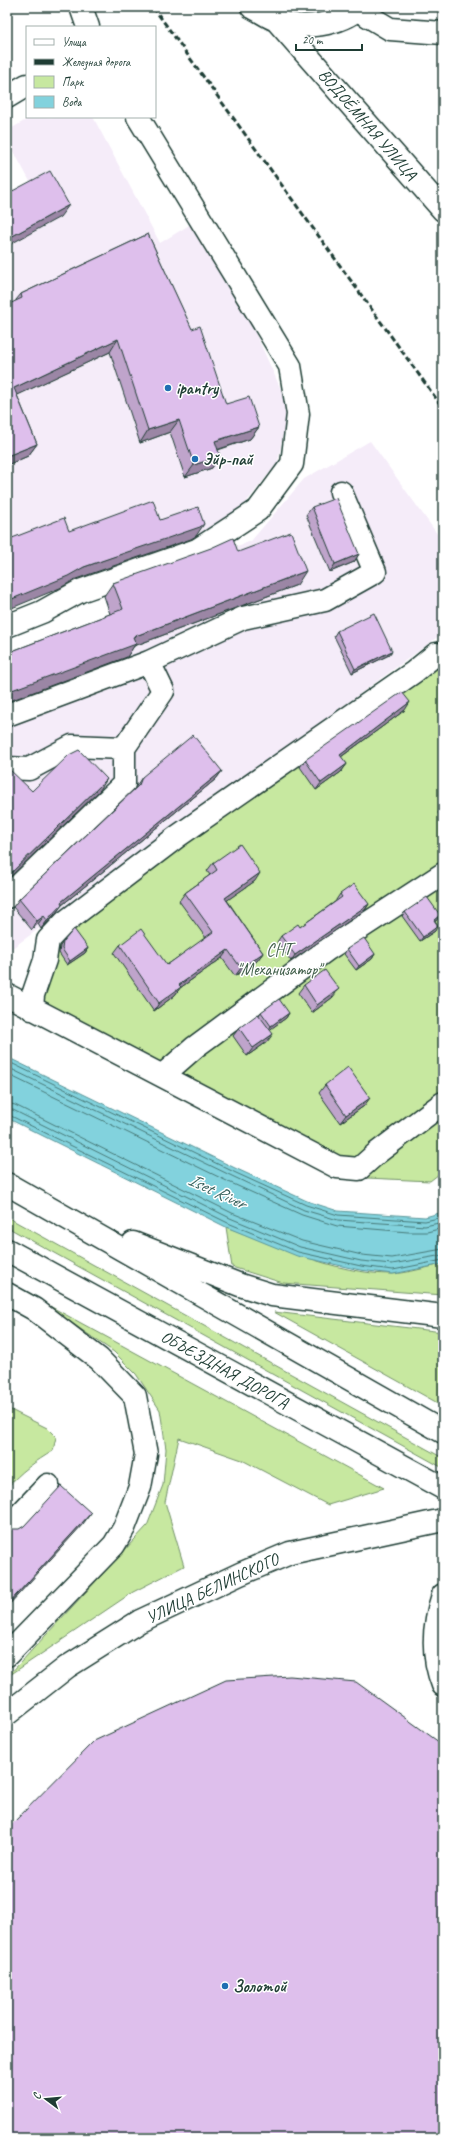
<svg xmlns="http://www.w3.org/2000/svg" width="450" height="2145" font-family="Caveat,sans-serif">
<rect width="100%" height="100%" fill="#fff"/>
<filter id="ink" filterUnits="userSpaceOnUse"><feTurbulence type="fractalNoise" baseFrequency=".025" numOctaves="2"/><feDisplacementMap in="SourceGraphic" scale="8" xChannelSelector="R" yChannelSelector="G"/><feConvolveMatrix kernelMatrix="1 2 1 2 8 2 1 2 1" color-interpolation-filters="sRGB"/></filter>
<g filter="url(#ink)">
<path fill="#f5ecf9" d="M31,117H93L160,243L191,224L255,332L288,405L278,462L232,520L197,538L75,582L7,609V201L33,187L7,139V131Z
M370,441L443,542V633L7,952V663L113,623L223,551L251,541L304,479Z"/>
<path fill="#c7e8a0" stroke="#73926a" d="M443,648V1171L430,1181L367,1178L330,1174L188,1095L33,995L44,930Z
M7,1217L443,1458V1468L7,1227Z
M226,1227C280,1246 334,1274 392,1274C409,1273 427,1267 443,1264V1295L283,1283L232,1267Z
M35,1298L384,1488L328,1505L242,1460L179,1438L165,1502L184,1566L133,1592L7,1677L147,1526L163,1485L166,1449L160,1410L136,1374L114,1352Z
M274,1312L443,1332V1406Z
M7,1408L47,1428L56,1437L53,1451C36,1461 20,1472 7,1488Z"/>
<path fill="#82d2dd" stroke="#5a9699" d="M7,1057L237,1169L307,1201L338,1211L425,1217L443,1212V1264L393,1274L360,1270L297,1256L226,1227L7,1118Z"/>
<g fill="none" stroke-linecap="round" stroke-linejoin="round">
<path stroke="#477978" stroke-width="1" d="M7,1061L236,1173L306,1205L338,1215L425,1221L443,1217
M7,1067L234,1177L304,1210L338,1220L425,1226L443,1222
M7,1074L231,1183L302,1215L337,1226L408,1232H427L443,1228
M7,1103L15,1105L232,1213L302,1241L362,1255L392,1258L443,1249
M7,1109L13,1110L230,1218L300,1247L361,1261L392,1264L443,1255
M7,1114L228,1223L298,1252L361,1266L393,1270L443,1260"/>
<defs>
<path id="minor" d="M81,7L88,27
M252,7C260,11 268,17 276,20C302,31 340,25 361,7
M358,10L390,29L443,33
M277,21L443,210
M7,97L27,85
M7,626L42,612L80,591L197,550L258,510L292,464L298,414L290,366L138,117
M7,715L149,662L243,618L325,600L375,572L341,492
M7,768L29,769L72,746L124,748L163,691L149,662
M7,897L124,784V748
M7,995L337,1167L359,1169L377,1153L443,1103
M32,1009L33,995L45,960L48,940L65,922L178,836L414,672L436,654
M163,1075L195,1047L328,949L443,874
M7,1528L48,1485"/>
<path id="major" d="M7,1184L443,1432
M133,1243L240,1285L272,1295L443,1316
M7,1250L443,1488
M7,1294L34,1309L99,1359L135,1396L146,1454L140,1487L124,1528L114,1545L7,1655
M443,1595C433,1625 431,1655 443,1685
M7,1714L67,1667L140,1621L240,1574L290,1553L443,1520"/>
</defs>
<use href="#minor" stroke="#1f3d34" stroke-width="25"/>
<use href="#major" stroke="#1f3d34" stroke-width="25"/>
<use href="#minor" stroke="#fff" stroke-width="22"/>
<use href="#major" stroke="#fff" stroke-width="22"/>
<path stroke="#1f3d34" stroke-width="3" stroke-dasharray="6 3" stroke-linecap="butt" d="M153,7L443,408"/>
</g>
<path fill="#bfa4cb" stroke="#1f3d34" d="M148,234L226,404L259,427L250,439L218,450L212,468L185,477L170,432L140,443L110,352L17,395L37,444L28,456L7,465L16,300L21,294Z
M312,507L359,554L354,562L330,572L306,515Z
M238,552L297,585L134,646L127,657L7,702V653L110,614L104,596L113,583Z
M337,631L389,655L352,673L334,636Z
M405,710L341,757L347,764L341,772L316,790L300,767L305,760Z
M222,771L216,779L62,905L56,913L41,929L38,924L32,930L13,907L19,899L135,788L142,777Z
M443,806V819L438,813Z
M213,863L255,881L227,900L263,953L257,961L235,976L222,958L180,988L175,995L154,1011L114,953L120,945L167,965L206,938L179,901L185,893L210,875L207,871Z
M340,894L369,904L365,910L291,961L277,942L281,936L300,927L336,901V900Z
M405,912L437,920L434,922L435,931L420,941L402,916Z
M63,942L88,948L85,953L67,965L59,953L60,946Z
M347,949L375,954L372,959L356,970L344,954Z
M304,985L333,997L312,1013L298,993Z
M261,1012L289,1013L286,1018L270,1029L267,1042L247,1056L233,1036L239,1028L259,1015Z
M325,1085L364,1106L340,1123L319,1093Z"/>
<path fill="#9b86a5" stroke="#1f3d34" d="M69,205L60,217L7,246V239Z
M118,339L110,352L7,400L14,388Z
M179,420L170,432L140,443L148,430Z
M259,427L250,439L207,453L215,441Z
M37,444L28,456L7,465V456Z
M220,456L212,468L185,477L194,465Z
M204,524L196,536L191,539L76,579L60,588L7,610V601L84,567Z
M359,554L354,562L330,572L335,564Z
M306,571L297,585L134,646L127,657L7,702V695L12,690L133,637Z
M392,651L389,655L352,673L355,669Z
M410,702L405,710L334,762L340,755Z
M347,764L341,772L316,790L321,783Z
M222,771L216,779L62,905L56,913L41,929L61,902Z
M107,779L100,790L7,880V877Z
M260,873L255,881L219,906L225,898Z
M369,904L365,910L291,961L295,955Z
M440,915L437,920L431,924L434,920Z
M44,916L38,924L32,930L37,921Z
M438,926L435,931L420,941L423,937Z
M88,948L85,953L67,965L70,961Z
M228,950L222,958L180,988L175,995L154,1011L159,1003L179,985Z
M263,953L257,961L235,976L241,968Z
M375,954L372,959L356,970L359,966Z
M339,989L333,997L312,1013L317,1005Z
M289,1013L286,1018L268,1031L271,1026Z
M273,1034L267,1042L247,1056L253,1048Z
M370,1098L364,1106L340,1123L346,1115Z
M91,1513L83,1524L7,1607V1605Z"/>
<path fill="#debfec" stroke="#1f3d34" d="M50,171L69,205L7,239V194Z
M148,234L192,329L200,326L226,404L249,397L259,427L215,441L220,456L194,465L179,420L148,430L118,339L14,388L37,444L7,456V305L22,298L21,294Z
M336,498L359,554L335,564L312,507Z
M153,500L160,520L198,507L204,524L200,527L84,567L68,576L7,601V540L64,518L69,531Z
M291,532L306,571L133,637L136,644L12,690L7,695V653L123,609L113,583L211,548L233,538L238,552Z
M374,613L392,651L355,669L337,631Z
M402,692L410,702L340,755L347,764L321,783L305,760Z
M193,735L222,771L61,902L62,904L47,920L44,916L37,921L19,899L139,785L142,777Z
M79,750L107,779L7,877V769L8,768L32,791L69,755Z
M240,844L260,873L225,898L263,953L241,968L228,950L179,985L181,987L159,1003L120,945L141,929L167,965L213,932L185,893L217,870L213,863Z
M354,884L369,904L295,955L281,936L298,924L300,927L342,897L340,894Z
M427,897L440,915L434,920L438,926L423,937L405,912Z
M74,929L88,948L70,961L62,949L63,942Z
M364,938L375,954L359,966L347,949Z
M325,970L339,989L317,1005L304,985Z
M279,999L289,1013L271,1026L261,1012Z
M258,1014L273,1034L253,1048L239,1028Z
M348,1067L370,1098L346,1115L325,1085Z
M61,1486L91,1513L7,1605V1535L12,1529H19L24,1526Z
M290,1676L356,1682L443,1745V2138H7V1829L94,1741L226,1680Z"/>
</g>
<g fill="#1f6fb2" stroke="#fff" stroke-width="1.5">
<circle cx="168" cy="388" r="4"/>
<circle cx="195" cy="459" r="4"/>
<circle cx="225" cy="1986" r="4"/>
</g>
<g text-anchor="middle" stroke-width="3" stroke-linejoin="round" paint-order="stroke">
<g font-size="17" fill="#1f3d34" stroke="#fff">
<text transform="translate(368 124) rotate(49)" y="6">ВОДОЁМНАЯ УЛИЦА</text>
<text transform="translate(225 1369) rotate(29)" y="6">ОБЪЕЗДНАЯ ДОРОГА</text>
<text transform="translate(212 1588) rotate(-25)" y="6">УЛИЦА БЕЛИНСКОГО</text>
</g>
<g font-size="17" font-weight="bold" fill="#1f3d34" stroke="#fff" text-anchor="start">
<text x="176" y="394">ipantry</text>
<text x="203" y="465">Эйр-пай</text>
<text x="233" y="1992">Золотой</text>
</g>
<g font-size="17" fill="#415f4a" stroke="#fff">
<text x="279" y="955">СНТ<tspan x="279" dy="20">"Механизатор"</tspan></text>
</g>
<g font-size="18" font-style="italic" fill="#38625e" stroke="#fff">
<text transform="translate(217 1191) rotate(25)" y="6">Iset River</text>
</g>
</g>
<rect width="450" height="2145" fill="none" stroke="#fff" stroke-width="24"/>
<rect x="12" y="12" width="426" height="2121" fill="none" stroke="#1f3d34" stroke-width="1.5" filter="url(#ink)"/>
<rect x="26" y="26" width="130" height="92" fill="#ffffff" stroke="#a5b1ae"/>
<rect x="34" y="39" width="20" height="6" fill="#ffffff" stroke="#a5b1ae"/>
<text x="62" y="46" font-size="12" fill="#1f3d34">Улица</text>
<rect x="34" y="59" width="20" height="6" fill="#1f3d34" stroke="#a5b1ae"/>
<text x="62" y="66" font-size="12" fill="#1f3d34">Железная дорога</text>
<rect x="34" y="76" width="20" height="12" fill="#c7e8a0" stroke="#a5b1ae"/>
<text x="62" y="86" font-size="12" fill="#1f3d34">Парк</text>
<rect x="34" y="96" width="20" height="12" fill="#82d2dd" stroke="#a5b1ae"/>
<text x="62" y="106" font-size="12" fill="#1f3d34">Вода</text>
<g transform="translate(46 2099) rotate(286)" stroke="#ffffff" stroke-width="3" paint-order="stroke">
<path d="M0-3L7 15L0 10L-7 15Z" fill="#1f3d34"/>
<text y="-6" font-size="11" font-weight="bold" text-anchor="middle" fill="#1f3d34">С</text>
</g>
<path d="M296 44v6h66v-6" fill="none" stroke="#1f3d34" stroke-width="2"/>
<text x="302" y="44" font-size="12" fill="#1f3d34" stroke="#ffffff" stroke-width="3" paint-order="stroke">20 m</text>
</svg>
